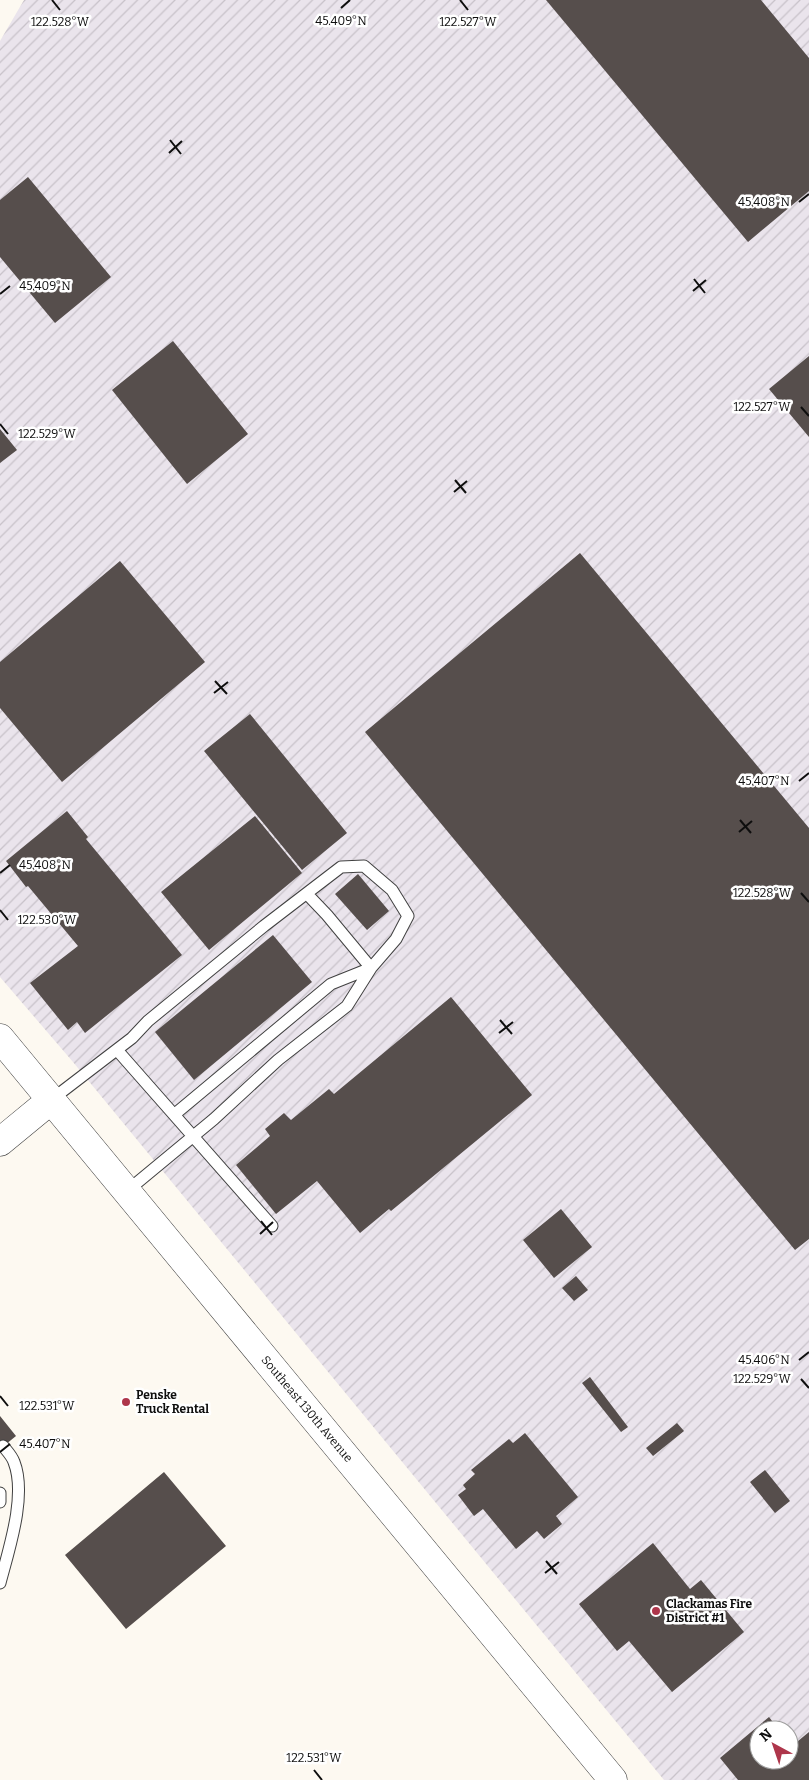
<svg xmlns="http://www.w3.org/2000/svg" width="809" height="1780" font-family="Bitter,serif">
<defs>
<pattern id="industrial-furrows" width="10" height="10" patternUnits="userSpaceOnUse" patternTransform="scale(1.25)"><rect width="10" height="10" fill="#eae4ec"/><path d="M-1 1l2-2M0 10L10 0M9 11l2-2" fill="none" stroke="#c8c2c9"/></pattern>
</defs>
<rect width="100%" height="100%" fill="#fdf9f1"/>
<path fill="url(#industrial-furrows)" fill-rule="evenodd" d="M24,0H809V1780H664L73,1062L0,977V41ZM759,1730H789V1760H759Z"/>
<path fill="#564e4c" d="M546,0H761L809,58V191L748,242Z
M28,177L111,277L55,323L0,257V200Z
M173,341L248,434L187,484L112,390Z
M809,356V437L769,389Z
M0,429L17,450L0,463Z
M580,553L809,828V1239L795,1250L365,732Z
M120,561L205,662L62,782L0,708V662Z
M250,714L347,833L302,870L204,751Z
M67,811L88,837L86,839L182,955L85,1033L77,1022L68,1030L30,983L78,946L28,886L26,887L6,861Z
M255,816L302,873L209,950L161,892Z
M358,874L389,911L367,930L335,894Z
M273,935L312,982L194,1080L155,1032Z
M451,997L532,1095L391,1211L389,1209L360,1233L317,1181L276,1214L236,1165L270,1136L265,1129L284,1113L291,1120L329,1089L334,1094Z
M561,1209L592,1247L554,1278L523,1240Z
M576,1276L588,1290L574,1301L562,1288Z
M590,1377L628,1427L621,1432L582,1383Z
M0,1416L16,1436L0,1449Z
M677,1423L684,1431L653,1456L646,1448Z
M525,1433L578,1497L556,1516L562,1524L544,1539L537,1531L516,1549L483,1509L474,1516L458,1495L466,1489L463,1485L475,1474L471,1470L509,1439L513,1443Z
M765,1470L790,1501L775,1513L750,1482Z
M164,1472L226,1546L126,1629L65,1555Z
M653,1543L690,1589L701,1580L744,1632L672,1692L629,1641L617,1651L579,1604Z
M769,1717L779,1730H759V1760H789V1742L792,1746L809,1732V1780H738L720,1758Z"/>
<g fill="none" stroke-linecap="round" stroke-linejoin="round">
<defs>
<path id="service" d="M117,1050L272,1226
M51,1100L132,1038L148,1021L264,926L341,867L364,866L392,890L408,916L396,939L371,968L331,984L175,1114
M127,1191L214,1119L278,1060L347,1006L371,968L327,915L307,894
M0,1493V1502
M0,1583C9,1549 27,1495 14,1462C12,1456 7,1451 3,1446"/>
<path id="tertiary" d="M0,1038L613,1780
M0,1142L51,1100"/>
</defs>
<use href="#service" stroke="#414141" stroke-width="13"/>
<use href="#tertiary" stroke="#414141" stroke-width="29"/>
<use href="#service" stroke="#fff" stroke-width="11"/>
<use href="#tertiary" stroke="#fff" stroke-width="28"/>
</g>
<path fill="none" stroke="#0e0e0e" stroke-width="2" d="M52,0L60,10M460,0L468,10M341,8L350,0M170,140L181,154M169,153L182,141M799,202L809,194M694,279L705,293M693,291L706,280M0,294L10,286M801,407L809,416M0,424L8,434M455,480L466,493M454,492L467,481M215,681L227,694M214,693L228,682M799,781L809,773M740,820L751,833M739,832L752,821M0,873L10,865M801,893L809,902M0,910L8,920M500,1020L512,1034M499,1033L513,1022M261,1221L272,1235M260,1234L273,1222M799,1360L809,1352M801,1379L809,1388M0,1396L8,1406M0,1452L10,1444M546,1561L557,1574M545,1573L559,1562M314,1770L322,1780"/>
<g fill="#ae364b" stroke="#fff" stroke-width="2">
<circle cx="126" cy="1402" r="5"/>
<circle cx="656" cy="1611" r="5"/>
</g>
<g text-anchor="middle" stroke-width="5" stroke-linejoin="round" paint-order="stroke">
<g font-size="12" font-weight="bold" fill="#0e0e0e" stroke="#fff" text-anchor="start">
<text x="136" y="1399">Penske<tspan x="136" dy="14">Truck Rental</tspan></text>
<text x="666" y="1608">Clackamas Fire<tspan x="666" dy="14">District #1</tspan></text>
</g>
<g font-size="12" fill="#0e0e0e" stroke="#fff">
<text transform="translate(307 1409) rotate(50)" y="4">Southeast 130th Avenue</text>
</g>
</g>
<g font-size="12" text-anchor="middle" fill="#0e0e0e" stroke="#fff" stroke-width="5" stroke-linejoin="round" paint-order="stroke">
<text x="341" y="25">45.409°N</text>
<text x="468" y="26">122.527°W</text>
<text x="60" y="26">122.528°W</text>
<text x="764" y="206">45.408°N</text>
<text x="45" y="290">45.409°N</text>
<text x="762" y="411">122.527°W</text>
<text x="47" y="438">122.529°W</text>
<text x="764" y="785">45.407°N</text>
<text x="45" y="869">45.408°N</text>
<text x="762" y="897">122.528°W</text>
<text x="47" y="924">122.530°W</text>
<text x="764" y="1364">45.406°N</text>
<text x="762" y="1383">122.529°W</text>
<text x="47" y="1410">122.531°W</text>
<text x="45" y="1448">45.407°N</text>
<text x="314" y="1762">122.531°W</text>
</g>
<g transform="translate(774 1745) rotate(320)"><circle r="24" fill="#ffffff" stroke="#9f9f9f"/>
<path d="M0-4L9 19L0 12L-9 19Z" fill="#ae364b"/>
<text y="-8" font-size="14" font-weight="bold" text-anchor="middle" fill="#0e0e0e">N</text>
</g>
</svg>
